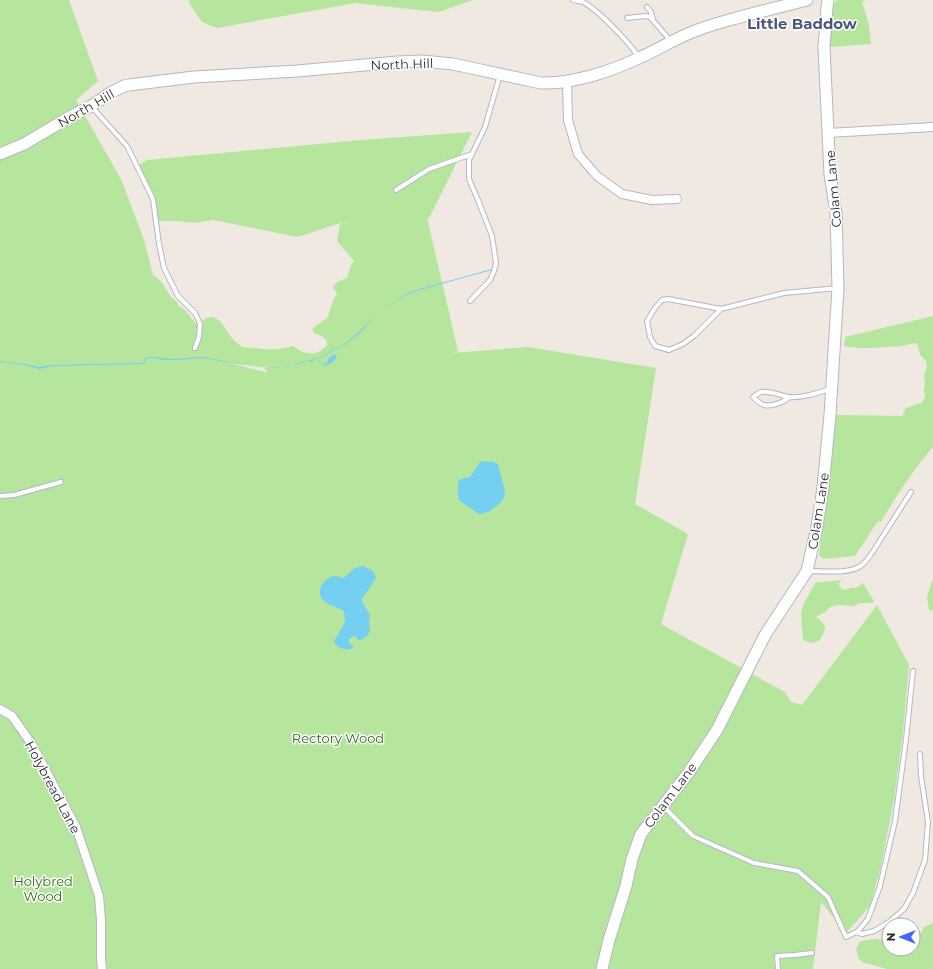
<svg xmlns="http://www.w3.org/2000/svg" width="933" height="969" font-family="Montserrat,sans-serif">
<rect width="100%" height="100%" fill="#efe9e1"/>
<path fill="#b6e59e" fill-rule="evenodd" d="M0,0H69L98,81L76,100L122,181L144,240L153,275L161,281L171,297L176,301L179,306L185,310L196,324H199C216,306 223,327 232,338C235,342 239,344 242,347C247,347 250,348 255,348C268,350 280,350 293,346C304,355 317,357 327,345C327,343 327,341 325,339C321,333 314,337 312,329L328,317L333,300L337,294L336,291L333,288C335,281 342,280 347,278L351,265L354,261L337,241L340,224L349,220L298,237L213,220L194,223L175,221H158L152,194L137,166L147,160L361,140L472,132L429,218H427L458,351L452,353L528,347L656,368L635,504L688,534L661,624L785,692L791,702L802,705L877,605L909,665L903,731L894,800L881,866L870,906L846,933L821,902L813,969H0ZM230,363L269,368H264L268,373Z
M189,0H473L439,12L400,8L356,3L217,28L202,22L189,3Z
M837,0H866L862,2L869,25L871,44L830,47C828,32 827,11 837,0Z
M933,316V447C913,470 896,496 881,522L878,521L855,556L823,559L819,555L836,415L902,416L906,408L921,403L923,401L925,396L924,391L925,383L924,375L927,367L926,361L920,355L917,343C912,343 907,345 902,346C883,347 863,350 844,346L845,337Z
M933,578V610L929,611L927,597Z
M842,580L839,583V586L843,590L851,588H856L863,583L874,601L872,603H860L854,606L838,605L830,607L825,612L816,617C829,627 826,628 819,641L811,643L803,640L801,612L804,603L816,582H821Z
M933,923V969H887L862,962L859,959L856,949L859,942C871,939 877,937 889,942V949H913V948L916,947L917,944L916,941L924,927Z"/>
<path fill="#75cff0" d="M492,269V270L416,291L405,296L379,312L359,334L342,347L334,349L325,356L317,358L312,361L315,362L319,361L322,363H327C327,359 331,356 335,354L337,358L330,364L324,365L325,367L323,366L324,364L319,362H314L308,361L288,367L265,368L202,358L178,360H165L154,358L146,359L144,364H143L52,366L39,369L25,365L0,362V361L12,363L25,364L39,367L52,365L143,363L145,358L154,357L171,359L202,357L265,368H277L291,366L301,362L311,360L316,358L325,355L334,348L341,347L358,333L379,312L405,295L416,290Z
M487,461L493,462L498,464L505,492L504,498L499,504L488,512L480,514L476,512L460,501L458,497V482L461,479L470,477L480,462Z
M363,566C369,569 375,570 376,578L362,599L363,604L370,615L369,623L370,631L367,636L363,639L359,640L354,636L349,639V643L353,646V648L347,650C341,648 336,647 334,641L345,622L344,611C339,608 325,604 322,599C315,589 326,575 337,576C339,576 341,578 343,578L355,568Z"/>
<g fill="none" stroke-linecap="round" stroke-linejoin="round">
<defs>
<path id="lane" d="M573,0C576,1 580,1 583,2C597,9 631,44 639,58
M647,7L651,12L653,20
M627,18L645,16L650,17L670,40
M91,106L127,146L153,199L159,244L164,268L178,296L195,313L200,324L199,337L195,348
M396,190L429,169L472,154
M470,301L490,280L494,271L496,263L492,236L478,200L469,179V160L485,127L500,75
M721,309L668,299L662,300L655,308L647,321L650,337L655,346L669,350L683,344L694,336L721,309L784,293L838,288
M790,397C784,402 772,407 764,405C760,404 756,400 753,397C755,396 758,393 761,392C770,390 781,396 789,397C803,398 817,393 830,389
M0,496L14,495L61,482
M808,571C823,571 846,574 859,567C865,564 868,558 872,553L911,492
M664,807L693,836L754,863L798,871L828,897L846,937L858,931L868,919L880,886L895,821L906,739L913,671
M856,932L862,934L874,931L889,922L904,909L913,893L925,860L928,822L921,776L920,754
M778,969L777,956L795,955L812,953"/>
<path id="street" d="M567,81L568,120L578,154L597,176L622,194L652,200L677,199
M828,133L933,127
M0,709L12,716L31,743L76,827L99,896L101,920V959L102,969"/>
<path id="secondary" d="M0,154L24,144L68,118L91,106L112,92L124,86L129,85L194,77L297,71L398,62L422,61L453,64L541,83C573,84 612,71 641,57C657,50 673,40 690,33C704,27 719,23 733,19C758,12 783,6 807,0
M602,969L609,940L626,886L632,859L641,834L689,772L717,730L765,635L807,571L817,527L823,487L830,415L838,288L836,213L830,174L826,90L824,47L827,7L828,0"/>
</defs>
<use href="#lane" stroke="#b4b7c1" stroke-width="6"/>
<use href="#street" stroke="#b4b7c1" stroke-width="10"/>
<use href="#secondary" stroke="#b4b7c1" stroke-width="13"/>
<use href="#lane" stroke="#fff" stroke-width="4"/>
<use href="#street" stroke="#fff" stroke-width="8"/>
<use href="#secondary" stroke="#fff" stroke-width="11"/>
</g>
<g text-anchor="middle" stroke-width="3" stroke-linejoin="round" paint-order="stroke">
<g font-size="13" fill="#2e2e2e" stroke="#fff">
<text transform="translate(402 64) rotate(-2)" y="5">North Hill</text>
<text transform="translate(86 108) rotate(-30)" y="5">North Hill</text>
<text transform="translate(833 189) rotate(-95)" y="5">Colam Lane</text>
<text transform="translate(818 511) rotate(-81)" y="5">Colam Lane</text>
<text transform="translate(53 787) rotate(62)" y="5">Holybread Lane</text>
<text transform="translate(670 795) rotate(-53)" y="5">Colam Lane</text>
</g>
<g font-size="13" fill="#2c6e1b" stroke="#fff">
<text x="338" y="743">Rectory Wood</text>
<text x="43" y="886">Holybred<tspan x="43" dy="15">Wood</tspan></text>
</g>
<g font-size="15" font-weight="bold" fill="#4d5680" stroke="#fff">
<text x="802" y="29">Little Baddow</text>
</g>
</g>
<g transform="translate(901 937) rotate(270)"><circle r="19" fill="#ffffff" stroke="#ababab"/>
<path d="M0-3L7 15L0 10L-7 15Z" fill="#4264fb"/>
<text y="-6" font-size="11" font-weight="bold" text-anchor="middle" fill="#2e2e2e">N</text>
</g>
</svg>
